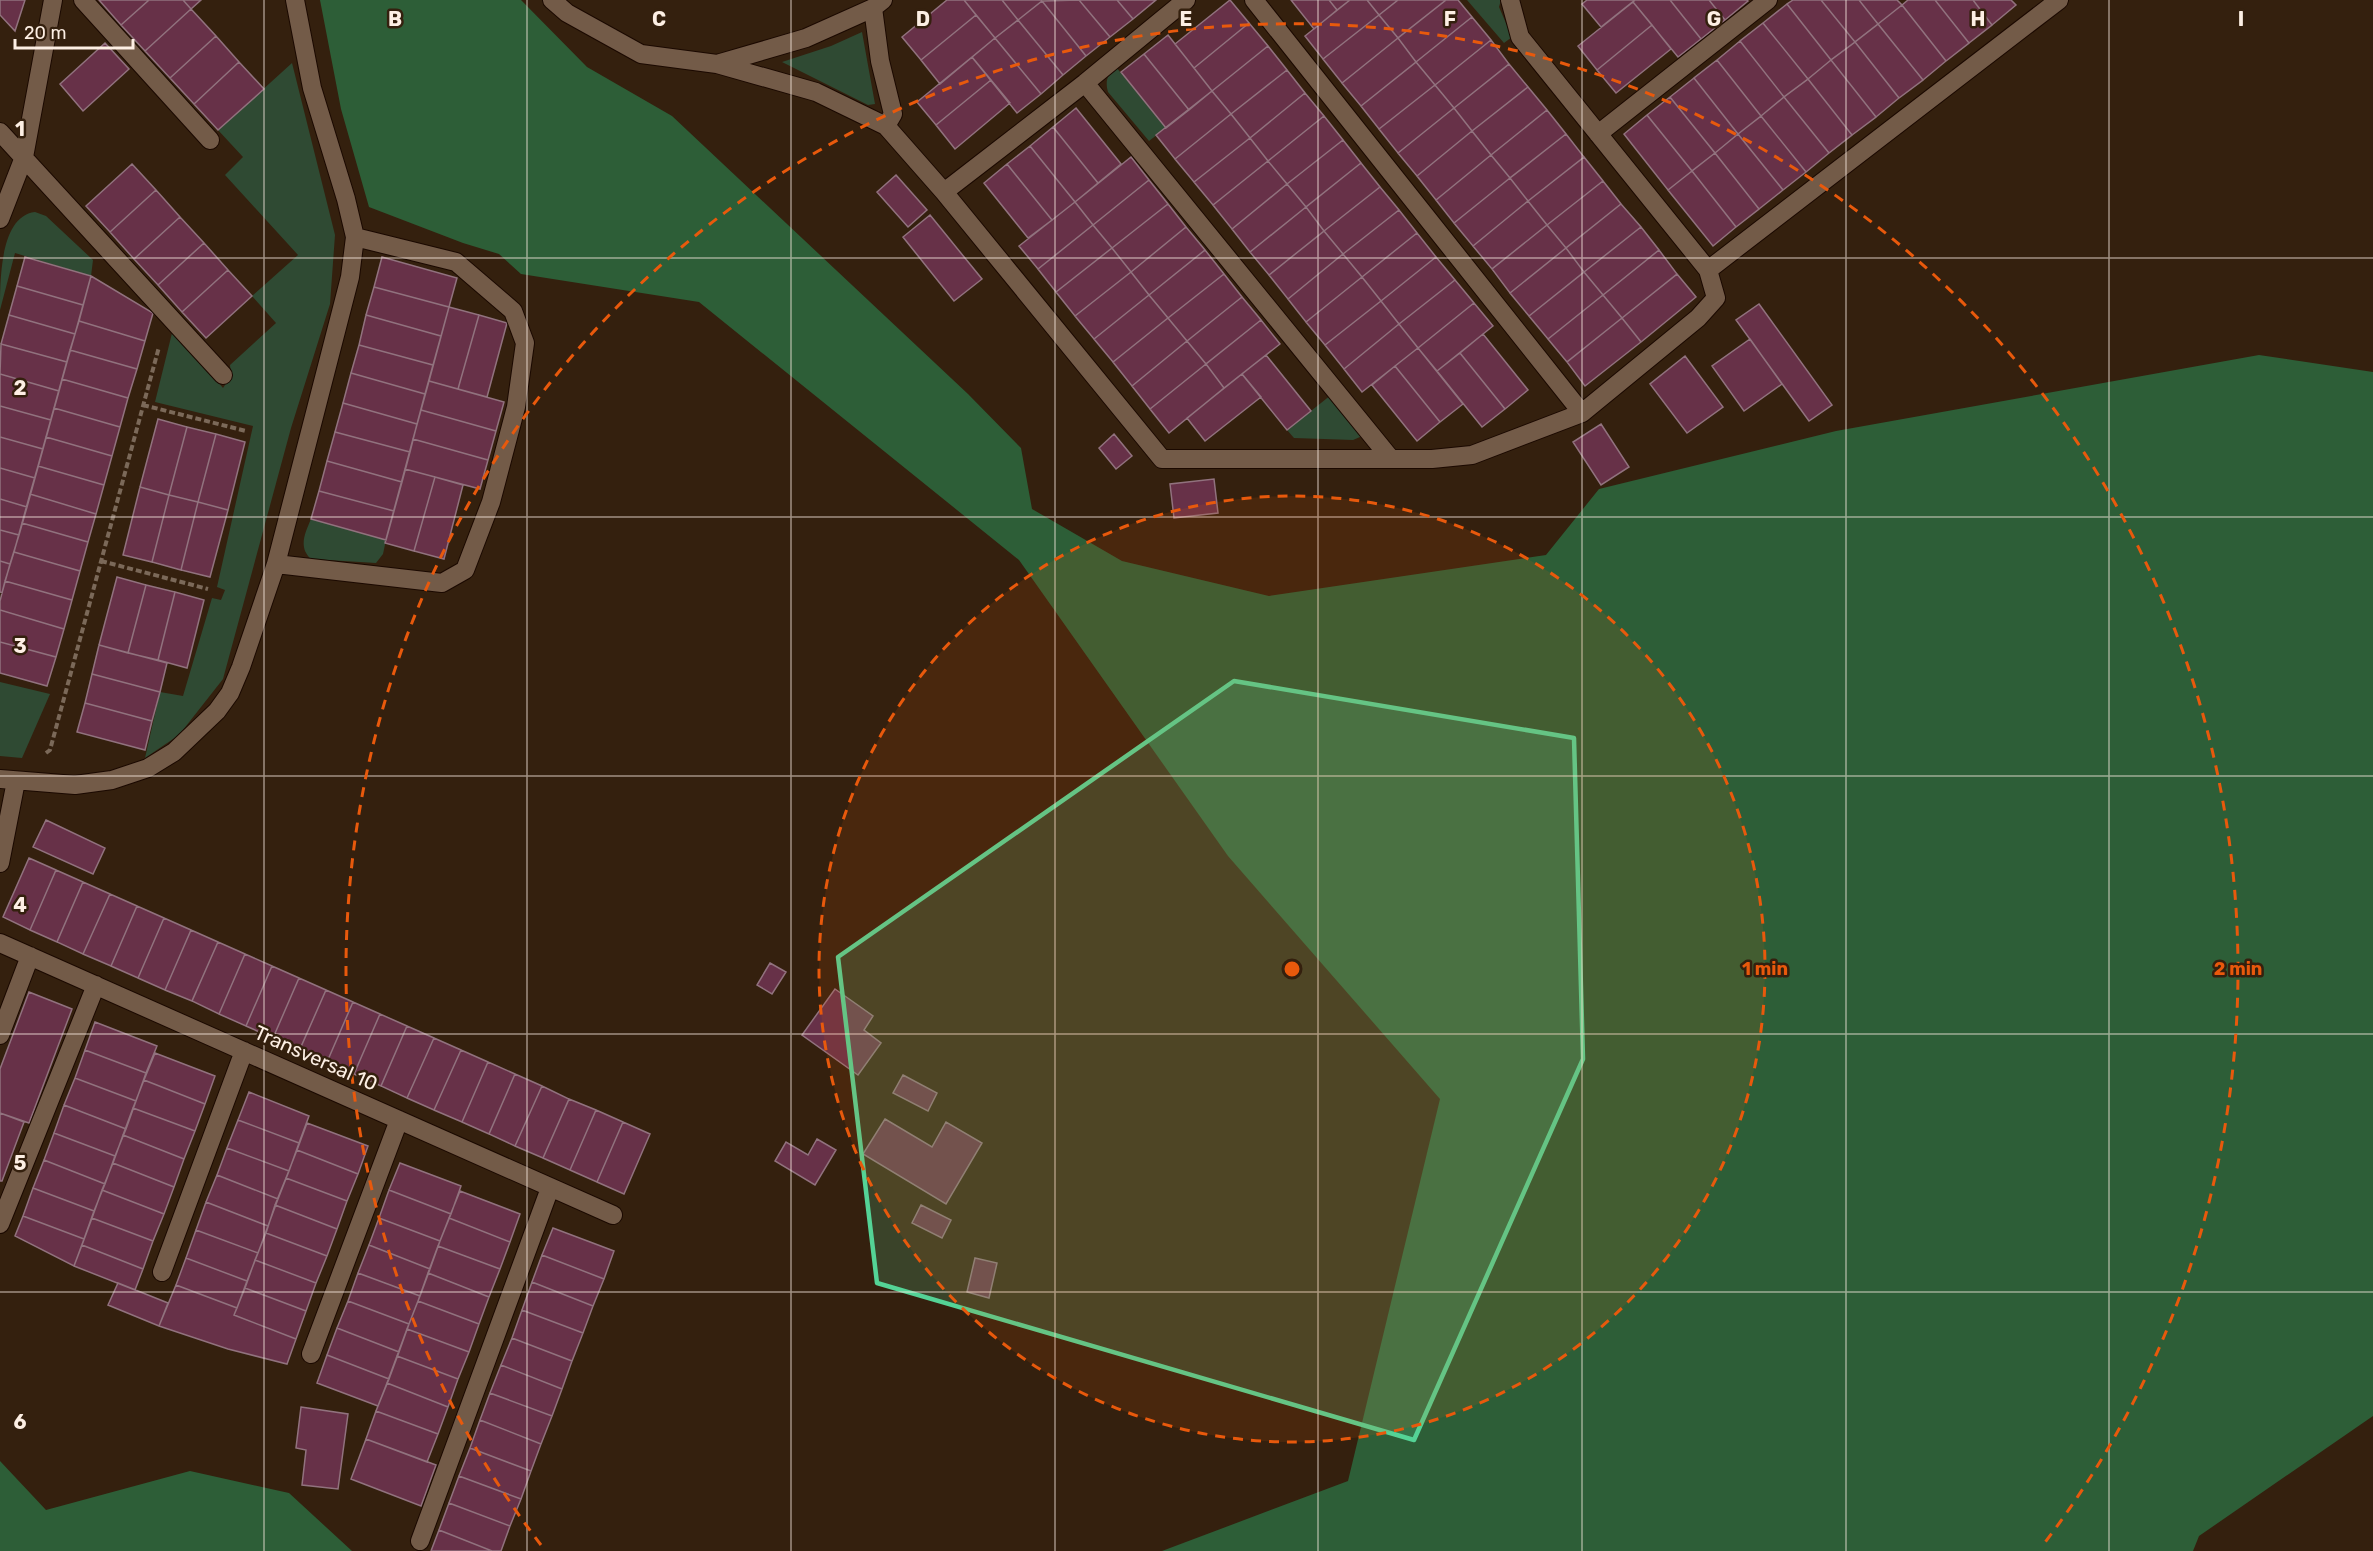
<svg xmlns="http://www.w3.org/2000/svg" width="2373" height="1551" font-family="Rubik,sans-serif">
<rect width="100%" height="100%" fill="#34200e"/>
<path fill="#2f4a33" d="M1467,0H1501L1499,7L1512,37L1504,43Z
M862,32L875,104L868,105L782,62L831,46Z
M292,63L335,235L330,304L291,428L223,679L179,735L145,758L160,692L183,696L212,598L221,600L225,590L217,587L253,426L155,402L173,329L223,388L231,376L230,365L276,323L252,296L298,255L225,175L243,157L218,130Z
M1116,67L1166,128L1149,141L1108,92C1105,81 1107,75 1116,67Z
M35,212L46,216L93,260L91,276L15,253L0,310C0,280 0,216 35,212Z
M1331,395L1363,432L1360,437L1353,440L1294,438L1287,430Z
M311,519L386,540L383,554L376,563L311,559C298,547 305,533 311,519Z
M0,682L50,694L22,758L0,756Z"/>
<path fill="#2d5e37" d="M320,0H521L587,67L672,116L968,394L1021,448L1032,509L1122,561L1269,596L1546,555L1599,489L1836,431L2259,355L2373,372V1416L2199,1536L2193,1551H1162L1348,1481L1440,1099L1228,856L1019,560L699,302L521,274L499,254L463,243L369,207L341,109Z
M0,1461L46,1510L190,1471L289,1493L352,1551H0Z"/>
<path fill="#673148" stroke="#91727e" stroke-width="1.5" d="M0,0H25L15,31L0,15Z
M99,0H149L121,25Z
M149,0H183L191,9L145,51L121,25Z
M183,0H201L191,9Z
M947,0H964L976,15L921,60L902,37Z
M964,0H1002L1018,20L995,38Z
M1002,0H1041L1042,1L1018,20Z
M1079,0H1117L1133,19L1110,37Z
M1079,0L1110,37L1086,56L1042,1Z
M1117,0H1156L1133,19Z
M1230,0L1249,23L1194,68L1175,44Z
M1291,0H1329L1337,10L1314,29Z
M1329,0H1350L1337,10Z
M1350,0H1367L1379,15L1323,59L1305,36Z
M1367,0H1398L1379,15Z
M1398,0H1446L1398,38L1379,15Z
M1446,0H1458L1472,17L1416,62L1398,38Z
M1587,0H1635L1601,27L1582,4Z
M1635,0H1670L1701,39L1678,57L1633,2Z
M1670,0H1709L1725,20L1701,39Z
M1709,0H1747L1748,1L1725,20Z
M1793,0H1821L1855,42L1831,60L1787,4Z
M1821,0H1859L1878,24L1855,42Z
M1859,0H1897L1902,5L1878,24Z
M1908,0H1935L1969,43L1946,61L1902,5Z
M1935,0H1973L1992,25L1969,43Z
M1973,0H2011L2016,5L1992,25Z
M1042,1L1086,56L1063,75L1018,20Z
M1633,2L1652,25L1597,70L1578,46Z
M1787,4L1831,60L1808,79L1763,23Z
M1902,5L1946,61L1923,80L1878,24Z
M191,9L216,36L170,78L145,51Z
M976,15L995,38L940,84L921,60Z
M1379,15L1398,38L1342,83L1323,59Z
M1472,17L1491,40L1435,85L1416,62Z
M1018,20L1063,75L1041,94L995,38Z
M1249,23L1268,46L1212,91L1194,68Z
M1763,23L1808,79L1784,97L1740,41Z
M1878,24L1923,80L1899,98L1855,42Z
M1652,25L1671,49L1616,93L1597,70Z
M1168,35L1212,91L1189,110L1144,54Z
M216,36L239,62L194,104L170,78Z
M995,38L1041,94L1017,113L972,57Z
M1398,38L1416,62L1361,106L1342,83Z
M1491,40L1509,64L1454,108L1435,85Z
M1740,41L1784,97L1761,116L1717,60Z
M1855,42L1899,98L1876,117L1831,60Z
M105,43L129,69L83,111L60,84Z
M1268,46L1287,70L1231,114L1212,91Z
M1144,54L1189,110L1166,128L1121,72Z
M972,57L991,80L936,125L917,102Z
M1717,60L1761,116L1738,134L1694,78Z
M1831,60L1876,117L1852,135L1808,79Z
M239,62L264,89L218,130L194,104Z
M1416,62L1435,85L1379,129L1361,106Z
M1509,64L1528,87L1472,131L1454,108Z
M1287,70L1305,93L1250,138L1231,114Z
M1694,78L1738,134L1715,153L1670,97Z
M1808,79L1852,135L1829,153L1784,97Z
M991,80L1010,103L955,149L936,125Z
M1435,85L1454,108L1398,153L1379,129Z
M1528,87L1547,110L1491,155L1472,131Z
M1212,91L1231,114L1175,159L1156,135Z
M1305,93L1324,116L1268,161L1250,138Z
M1670,97L1715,153L1692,171L1647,115Z
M1784,97L1829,153L1806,172L1761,116Z
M1076,108L1121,164L1098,183L1053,127Z
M1454,108L1472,131L1417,176L1398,153Z
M1547,110L1566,134L1510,178L1491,155Z
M1231,114L1250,138L1194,182L1175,159Z
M1647,115L1692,171L1668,190L1624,134Z
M1324,116L1343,140L1287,184L1268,161Z
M1761,116L1806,172L1783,190L1738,134Z
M1053,127L1098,183L1075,202L1030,146Z
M1472,131L1491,155L1436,200L1417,176Z
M1566,134L1584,157L1528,201L1510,178Z
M1738,134L1783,190L1759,209L1715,153Z
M1250,138L1268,161L1213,205L1194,182Z
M1343,140L1361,163L1306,207L1287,184Z
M1030,146L1075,202L1052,220L1007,164Z
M1715,153L1759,209L1736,227L1692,171Z
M1491,155L1510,178L1454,223L1436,200Z
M1131,157L1149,180L1093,225L1075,202Z
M1584,157L1603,181L1547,225L1528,201Z
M1268,161L1287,184L1232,229L1213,205Z
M1361,163L1380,187L1324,231L1306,207Z
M132,164L156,190L110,232L86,206Z
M1007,164L1052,220L1028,238L984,183Z
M1692,171L1736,227L1713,246L1668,190Z
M896,175L927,210L908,227L877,192Z
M1510,178L1528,201L1473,246L1454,223Z
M1149,180L1168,204L1112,248L1093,225Z
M1603,181L1621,204L1566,248L1547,225Z
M1287,184L1306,207L1250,252L1232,229Z
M1380,187L1399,210L1343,254L1324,231Z
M156,190L180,217L134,259L110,232Z
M1528,201L1547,225L1492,269L1473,246Z
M1075,202L1093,225L1038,269L1019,246Z
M1168,204L1186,227L1131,272L1112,248Z
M1621,204L1641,227L1584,272L1566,248Z
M1306,207L1324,231L1269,275L1250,252Z
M1399,210L1417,233L1362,277L1343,254Z
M930,215L982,279L954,301L903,237Z
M180,217L204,243L158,285L134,259Z
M1093,225L1112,248L1056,292L1038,269Z
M1547,225L1566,248L1510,293L1492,269Z
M1186,227L1205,250L1149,295L1131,272Z
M1641,227L1659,250L1603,295L1584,272Z
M1324,231L1343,254L1288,299L1269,275Z
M1417,233L1436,257L1381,301L1362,277Z
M204,243L228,270L182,312L158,285Z
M1112,248L1131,272L1075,316L1056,292Z
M1566,248L1584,272L1529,316L1510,293Z
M1205,250L1224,274L1168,318L1149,295Z
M1659,250L1677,274L1622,318L1603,295Z
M1343,254L1362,277L1306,322L1288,299Z
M25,257L91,276L83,305L17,286Z
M382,257L457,278L449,307L374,287Z
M1436,257L1455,280L1399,324L1381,301Z
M228,270L252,296L206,338L182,312Z
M1131,272L1149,295L1094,339L1075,316Z
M1584,272L1603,295L1548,339L1529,316Z
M1224,274L1242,297L1187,341L1168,318Z
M1677,274L1696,297L1641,342L1622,318Z
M91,276L153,313L145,341L79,321Z
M1362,277L1381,301L1325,345L1306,322Z
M1455,280L1474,303L1418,348L1399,324Z
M17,286L83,305L75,334L9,315Z
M374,287L449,307L441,336L366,315Z
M1149,295L1168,318L1113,362L1094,339Z
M1603,295L1622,318L1567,362L1548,339Z
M1242,297L1261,320L1206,364L1187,341Z
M1381,301L1399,324L1344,369L1325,345Z
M1474,303L1493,326L1437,371L1418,348Z
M1759,304L1832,405L1809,421L1736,320Z
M449,307L479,315L458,389L429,381Z
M9,315L75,334L67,362L1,344Z
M366,315L441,336L433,365L359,345Z
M479,315L507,323L487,397L458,389Z
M1168,318L1187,341L1132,386L1113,362Z
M1622,318L1641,342L1585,386L1567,362Z
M1261,320L1280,344L1224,388L1206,364Z
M79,321L145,341L137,369L70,350Z
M1399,324L1418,348L1362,392L1344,369Z
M1483,334L1528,390L1505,409L1460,353Z
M1750,339L1782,384L1744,411L1712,366Z
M1187,341L1206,364L1150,409L1132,386Z
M1,344L67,362L59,391L0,374Z
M359,345L433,365L425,394L351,373Z
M1418,348L1463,404L1440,422L1395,366Z
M70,350L137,369L128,398L62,379Z
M1460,353L1505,409L1482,427L1437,371Z
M1266,355L1311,411L1287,430L1242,374Z
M1685,356L1723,407L1687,433L1650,384Z
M1206,364L1224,388L1169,433L1150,409Z
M1395,366L1440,422L1417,441L1372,385Z
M351,373L425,394L417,424L343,403Z
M0,374L59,391L51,420L0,406Z
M1242,374L1261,397L1205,441L1187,418Z
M62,379L128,398L120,427L54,408Z
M429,381L504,402L496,431L421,410Z
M343,403L417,424L410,452L335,432Z
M0,406L51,420L43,449L0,437Z
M54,408L120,427L112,456L46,437Z
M421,410L496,431L488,460L413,439Z
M158,419L187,427L169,495L140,487Z
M1601,424L1629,467L1601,485L1573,442Z
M187,427L216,434L198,502L169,495Z
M335,432L410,452L402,482L327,461Z
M216,434L245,442L228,510L198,502Z
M1114,434L1132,456L1116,469L1099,448Z
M0,437L43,449L35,478L0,468Z
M46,437L112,456L104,485L38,466Z
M413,439L488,460L480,489L405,469Z
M327,461L402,482L394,511L319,491Z
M38,466L104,485L96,514L30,494Z
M0,468L35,478L27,507L0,499Z
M405,469L435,477L414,551L385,543Z
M435,477L463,485L444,559L414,551Z
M1214,479L1218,513L1174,518L1170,484Z
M140,487L169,495L152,562L123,555Z
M319,491L394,511L386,540L311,519Z
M30,494L96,514L88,542L22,523Z
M169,495L198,502L181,570L152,562Z
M0,499L27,507L19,535L0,530Z
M198,502L228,510L210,577L181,570Z
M22,523L88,542L80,571L14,552Z
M0,530L19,535L10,564L0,561Z
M14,552L80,571L72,600L5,581Z
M0,561L10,564L2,593L0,592Z
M117,577L146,585L128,653L99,645Z
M5,581L72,600L64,629L0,610V601Z
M146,585L175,592L158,660L128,653Z
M175,592L204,600L187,668L158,660Z
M0,610L64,629L56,657L0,642Z
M0,642L56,657L47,686L0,673Z
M99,645L167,663L160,692L92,674Z
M92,674L160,692L152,721L85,703Z
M85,703L152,721L145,750L77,732Z
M46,820L105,848L93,874L33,847Z
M29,858L56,870L30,930L3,917Z
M56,870L83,882L57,942L30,930Z
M83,882L110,894L83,954L57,942Z
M110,894L137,906L111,966L83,954Z
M137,906L164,918L138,978L111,966Z
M164,918L191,930L165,990L138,978Z
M191,930L218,942L192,1001L165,990Z
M218,942L245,954L219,1014L192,1001Z
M245,954L272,966L246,1026L219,1014Z
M770,963L786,972L772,994L757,985Z
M272,966L299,978L273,1038L246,1026Z
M299,978L326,990L300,1049L273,1038Z
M835,989L873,1016L864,1030L881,1043L858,1075L802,1035Z
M326,990L353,1002L327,1062L300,1049Z
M29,992L72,1009L29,1123L0,1113V1069Z
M353,1002L380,1014L354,1074L327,1062Z
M380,1014L407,1026L381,1086L354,1074Z
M95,1022L157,1046L146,1073L85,1050Z
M407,1026L434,1038L407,1098L381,1086Z
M434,1038L461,1050L434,1110L407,1098Z
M85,1050L146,1073L136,1101L75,1078Z
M461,1050L488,1062L462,1122L434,1110Z
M155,1053L215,1076L205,1104L144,1080Z
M488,1062L515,1074L489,1134L462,1122Z
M515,1074L542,1086L515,1146L489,1134Z
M903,1075L937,1093L928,1111L893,1093Z
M75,1078L136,1101L126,1129L64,1105Z
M144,1080L205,1104L195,1131L133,1108Z
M542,1086L569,1099L543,1158L515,1146Z
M249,1092L309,1116L299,1143L238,1120Z
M569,1099L596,1110L570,1170L543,1158Z
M64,1105L126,1129L115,1156L54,1133Z
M133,1108L195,1131L184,1159L123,1135Z
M596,1110L623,1122L597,1182L570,1170Z
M0,1113L24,1122L2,1181H0Z
M885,1119L932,1147L946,1122L982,1143L946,1204L863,1154Z
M238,1120L299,1143L289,1171L227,1148Z
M623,1122L650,1134L624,1194L597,1182Z
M307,1123L368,1146L358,1174L297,1150Z
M54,1133L115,1156L105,1184L44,1160Z
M123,1135L184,1159L174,1187L113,1163Z
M817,1139L836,1150L815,1185L775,1161L786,1142L808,1155Z
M227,1148L289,1171L278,1199L217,1175Z
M297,1150L358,1174L347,1201L286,1178Z
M44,1160L105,1184L94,1211L33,1188Z
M113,1163L174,1187L164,1214L102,1190Z
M400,1163L461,1186L451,1214L389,1190Z
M217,1175L278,1199L268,1226L206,1202Z
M286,1178L347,1201L337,1229L275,1205Z
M33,1188L94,1211L84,1239L23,1216Z
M102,1190L164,1214L153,1241L92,1218Z
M389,1190L451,1214L440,1241L379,1218Z
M460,1191L520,1214L510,1242L449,1218Z
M206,1202L268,1226L258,1253L196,1230Z
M275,1205L337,1229L327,1256L266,1233Z
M921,1205L951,1220L942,1238L912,1223Z
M23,1216L84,1239L74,1266L15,1236Z
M92,1218L153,1241L143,1269L82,1245Z
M379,1218L440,1241L430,1269L369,1245Z
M449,1218L510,1242L500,1269L438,1246Z
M553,1228L614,1251L604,1279L542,1255Z
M196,1230L258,1253L247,1281L186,1258Z
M266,1233L327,1256L316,1283L255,1260Z
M82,1245L143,1269L135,1290L74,1266Z
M369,1245L430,1269L420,1296L358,1273Z
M438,1246L500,1269L489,1297L428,1273Z
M542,1255L604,1279L593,1306L532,1282Z
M186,1258L247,1281L237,1308L176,1285Z
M975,1258L997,1263L989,1298L967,1292Z
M255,1260L316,1283L306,1311L245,1288Z
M358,1273L420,1296L409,1324L348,1301Z
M428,1273L489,1297L479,1324L418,1301Z
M532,1282L593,1306L583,1333L522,1310Z
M118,1283L168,1303L159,1326L108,1305Z
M176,1285L237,1308L234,1315L296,1339L287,1364L228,1349L159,1326Z
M245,1288L306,1311L296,1339L234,1315Z
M348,1301L409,1324L399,1352L337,1328Z
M418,1301L479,1324L469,1352L407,1329Z
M522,1310L583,1333L572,1361L512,1338Z
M337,1328L399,1352L389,1379L327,1355Z
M407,1329L469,1352L458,1379L397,1356Z
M512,1338L572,1361L562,1389L501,1365Z
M327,1355L389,1379L378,1406L317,1383Z
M397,1356L458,1379L448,1407L387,1383Z
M501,1365L562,1389L552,1416L490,1393Z
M387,1383L448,1407L438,1434L376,1411Z
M490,1393L552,1416L541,1444L480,1420Z
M301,1407L348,1414L338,1489L302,1485L306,1450L296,1448Z
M376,1411L438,1434L427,1462L366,1439Z
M480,1420L541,1444L531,1471L470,1448Z
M366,1439L436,1465L421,1506L351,1479Z
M470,1448L531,1471L521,1499L459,1476Z
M459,1476L521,1499L510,1526L449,1503Z
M449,1503L510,1526L501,1551H492L439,1530Z
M439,1530L492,1551H431Z"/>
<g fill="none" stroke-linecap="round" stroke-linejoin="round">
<defs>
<path id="street" d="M83,0L210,140
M552,0L567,13L641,54L717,64L816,92L886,126L944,192L1162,459H1432L1472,455L1582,413L1698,318L1716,298L1708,270L1520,37L1510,0
M1254,0L1582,413
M873,8L880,61L893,114L886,126
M717,64L806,38L873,8L883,0
M1085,83L1391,459
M0,132L223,375
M1598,134L1768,0
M944,192L1085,83L1186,0
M0,219L24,157L53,0
M1708,270L2059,0
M276,564L442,583L465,570L491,502L516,407L525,343L513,311L456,262L355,237
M0,779L75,785L112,780L148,768L174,752L217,711L230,693L241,667L276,564L350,277L355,237L346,199L312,88L295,0
M0,863L16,781
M0,943L613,1215
M0,1035L30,956
M0,1224L96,985
M162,1272L244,1051
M311,1354L399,1120
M420,1541L550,1188"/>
</defs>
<use href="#street" stroke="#1b0900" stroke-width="20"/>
<path stroke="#7b6959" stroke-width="4" stroke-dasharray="6 3" stroke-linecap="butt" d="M143,405L246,431
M101,561L208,589
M46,753L50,750L159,347"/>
<use href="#street" stroke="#735b48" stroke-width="18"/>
</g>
<path fill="#54d396" fill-opacity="0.2" stroke="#54d396" stroke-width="4.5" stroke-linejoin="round" d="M1234,681L1574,738L1583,1059L1414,1440L877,1283L838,957Z"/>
<path fill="none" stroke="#fdefe4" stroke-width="1.5" stroke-opacity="0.55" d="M264,0V1551M527,0V1551M791,0V1551M1055,0V1551M1318,0V1551M1582,0V1551M1846,0V1551M2109,0V1551M0,258H2373M0,517H2373M0,776H2373M0,1034H2373M0,1292H2373"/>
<circle cx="1292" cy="969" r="473" fill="#e8590c" fill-opacity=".12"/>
<g fill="none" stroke="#e8590c" stroke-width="3" stroke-dasharray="10 8">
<circle cx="1292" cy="969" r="473"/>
<path d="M541 1545A946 946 0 1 1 2043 1545"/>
</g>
<g text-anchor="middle" stroke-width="5" stroke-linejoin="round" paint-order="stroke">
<g font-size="20" fill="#fdefe4" stroke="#34200e">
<text transform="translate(316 1058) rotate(24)" y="7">Transversal 10</text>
</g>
</g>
<g font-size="20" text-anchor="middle" font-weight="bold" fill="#fdefe4" stroke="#34200e" stroke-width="5" stroke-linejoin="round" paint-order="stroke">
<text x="395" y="26">B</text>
<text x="659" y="26">C</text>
<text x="923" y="26">D</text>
<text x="1186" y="26">E</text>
<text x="1450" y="26">F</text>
<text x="1714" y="26">G</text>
<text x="1978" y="26">H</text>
<text x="2241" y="26">I</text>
<text x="20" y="136">1</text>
<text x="20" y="395">2</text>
<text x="20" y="653">3</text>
<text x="20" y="912">4</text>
<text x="20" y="1170">5</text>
<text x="20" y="1429">6</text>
</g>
<circle cx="1292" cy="969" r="9" fill="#e8590c" stroke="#34200e" stroke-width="3"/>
<g font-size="18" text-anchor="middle" font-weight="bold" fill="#e8590c" stroke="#34200e" stroke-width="5" stroke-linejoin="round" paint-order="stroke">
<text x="1765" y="975">1 min</text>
<text x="2238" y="975">2 min</text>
</g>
<path d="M15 39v9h118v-9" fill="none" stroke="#fdefe4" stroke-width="3"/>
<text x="24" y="39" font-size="18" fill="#fdefe4" stroke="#34200e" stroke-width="4.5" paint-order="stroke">20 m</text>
</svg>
